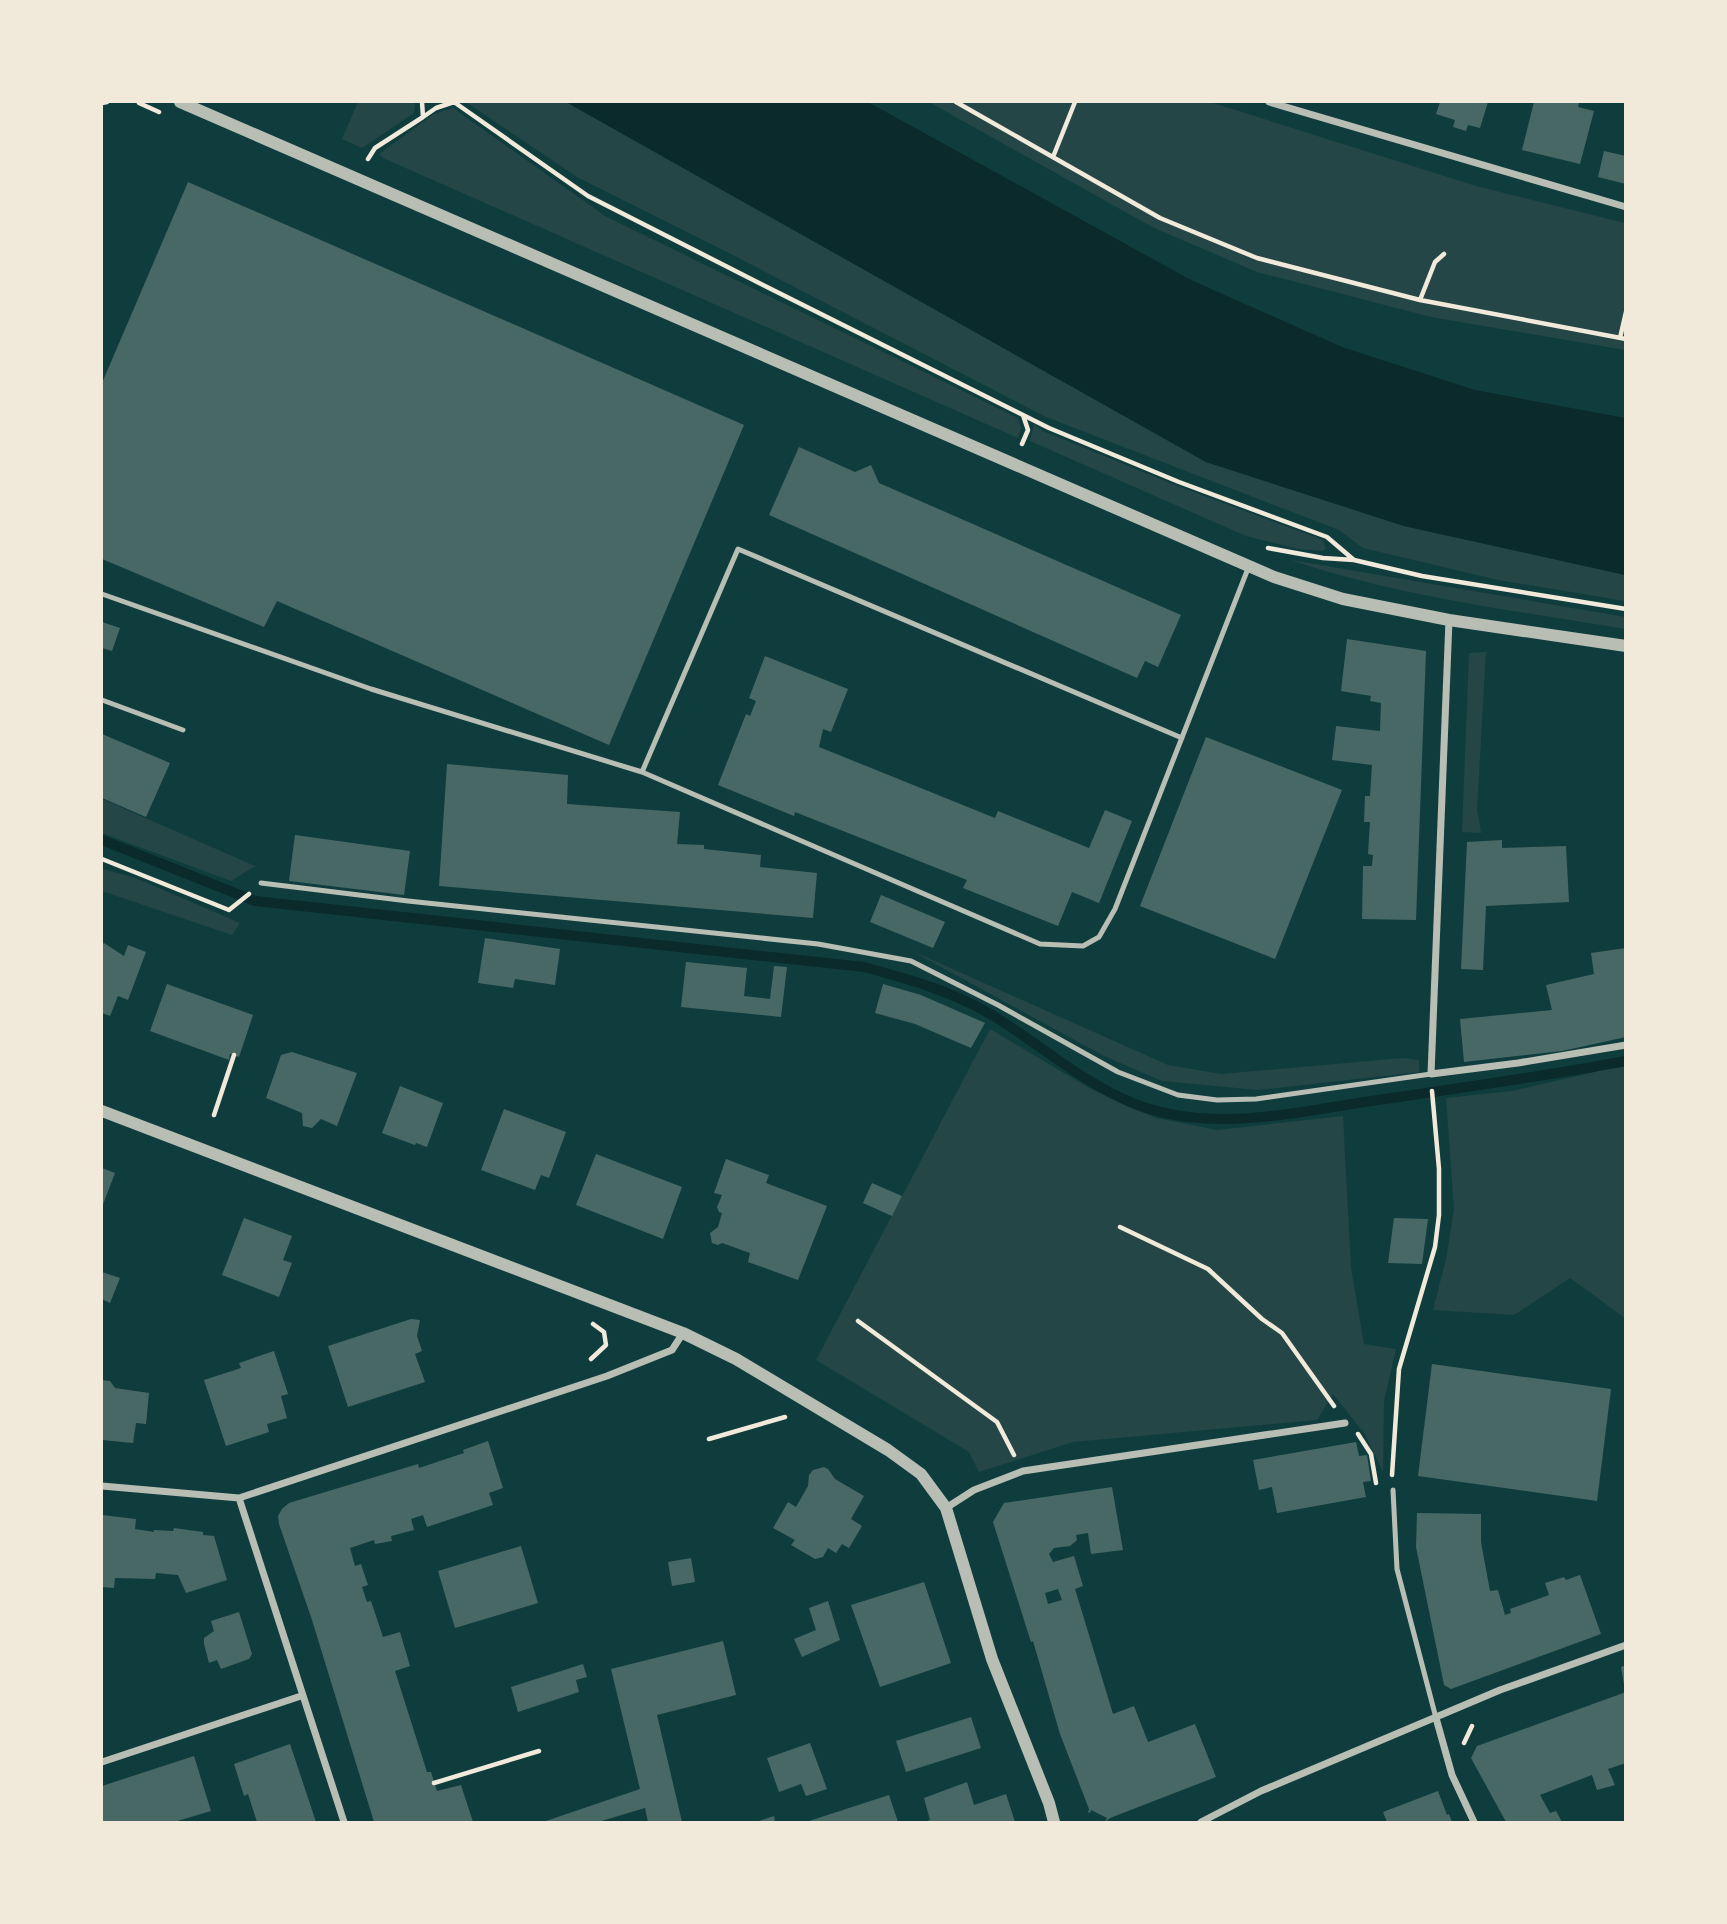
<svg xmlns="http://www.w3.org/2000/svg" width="1727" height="1924" font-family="'IBM Plex Sans',sans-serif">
<rect width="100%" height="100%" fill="#0f3d3e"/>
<path fill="#244646" d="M358,102H415L414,113L362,148L342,139Z
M466,102H566L1206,462L1404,526L1625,575V601L1498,580L1363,548L1339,530L1046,417L725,251L577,177Z
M929,102H1210L1476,186L1625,223V350L1431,317L1257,272L1152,227Z
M453,108L605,216L1018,418L1021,428L1018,438L383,158L379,154L434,114Z
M1034,424L1043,431L1175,485L1323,540L1326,548L1323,551L1299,549L1246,536L1030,441Z
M1291,560L1625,617V629C1513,610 1399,597 1291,560Z
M1486,652L1477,809L1481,833L1462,832L1469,653Z
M102,799L255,866L231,881L102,833Z
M102,869L133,877L240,923L232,935L102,891Z
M910,950L1168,1065L1221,1074L1403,1058L1419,1060V1072L1258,1090L1162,1081L1104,1056Z
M990,1029L1089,1088L1156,1118L1217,1130L1343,1116L1351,1268L1364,1344L1396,1349L1384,1401L1383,1472L1364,1433L1333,1394L1317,1420L1073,1442L979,1472L969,1452L816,1360Z
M1625,1065V1318L1570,1278L1514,1315L1433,1310L1446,1259L1454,1209L1446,1098L1512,1091Z"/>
<path fill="#0a2a2b" d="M566,102H868L1191,280L1342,347L1475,390L1625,418V575L1404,526L1206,462Z"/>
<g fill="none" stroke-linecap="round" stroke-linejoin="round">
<path stroke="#0a2a2b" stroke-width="10" d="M102,840L255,901L864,967C908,979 952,991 992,1015C1040,1044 1082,1083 1135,1104C1214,1135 1304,1110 1385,1099C1466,1087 1546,1076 1626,1061"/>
</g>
<path fill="#486865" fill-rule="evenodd" d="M1440,102H1488L1480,128L1468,125L1466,131L1453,127L1455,120L1436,114Z
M1534,102H1571L1579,103L1578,107L1594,111L1580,164L1522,150Z
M1604,151L1626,156V184L1598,177Z
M188,182L744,425L609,745L277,601L264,627L102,559V383Z
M799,447L855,472L871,465L879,483L1181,615L1158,667L1145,661L1137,678L769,515Z
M102,622L120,628L112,651L102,648Z
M1347,639L1426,651L1416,920L1362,919L1363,866H1372L1373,855L1368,854L1370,822H1364L1365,796H1370L1372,765L1332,760L1336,726L1380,731L1381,703L1370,701L1371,696L1341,691Z
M765,656L848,689L831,732L823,729L819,747L995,818L998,811L1089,848L1105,810L1132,821L1099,903L1072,892L1058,926L963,888L967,880L795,812L794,816L718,785L746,714L750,716L756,701L749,698Z
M102,734L170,763L146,817L102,798Z
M1206,737L1342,790L1275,959L1140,906Z
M447,764L568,775L567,804L680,812L677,844L704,845V849L761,855L760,867L817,873L813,918L439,886Z
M295,835L410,851L404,895L289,881Z
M1502,840V848L1566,846L1569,902L1486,906L1483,970L1461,969L1467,842Z
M881,895L945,922L933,948L870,922Z
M485,938L560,949L555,985L515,979L513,988L478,983Z
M104,943L124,956L128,945L146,952L128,1000L118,996L110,1016L102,1013V945Z
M1626,948V1037L1562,1051L1464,1062L1460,1019L1552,1010L1546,985L1594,974L1591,953Z
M686,962L747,968L744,996L770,999L774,966L787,967L781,1017L681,1007Z
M167,984L253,1015L239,1057L230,1054L229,1060L150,1031Z
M883,984L921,995L985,1023L971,1048L915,1024L875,1013Z
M292,1052L357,1073L337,1126L321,1119L312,1128L303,1126L302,1113L266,1098L281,1055Z
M400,1086L443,1103L427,1147L416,1143L415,1145L382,1133Z
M504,1109L566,1132L549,1178L541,1175L535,1190L481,1170Z
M596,1154L682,1187L663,1239L576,1205Z
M726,1159L769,1175L766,1183L827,1206L798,1280L748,1262L750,1253L722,1243L718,1245L712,1243L710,1233L718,1227L722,1213L719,1212L717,1207L722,1195L714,1193Z
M102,1168L115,1173L102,1207Z
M872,1183L902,1196L892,1216L863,1203Z
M244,1218L292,1236L283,1260L292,1263L279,1297L222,1275Z
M1394,1218L1428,1219L1422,1264L1388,1263Z
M102,1272L120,1278L110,1303L102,1299Z
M411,1319L420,1320L417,1336L422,1351L415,1354L425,1382L348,1407L328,1346Z
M274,1351L288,1394L281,1396L287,1418L267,1424L269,1432L226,1446L204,1380L241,1368L239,1363Z
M1432,1364L1611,1389L1597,1501L1418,1476Z
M102,1380L110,1381L115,1388L149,1393L146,1424L136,1423L133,1443L102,1440Z
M488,1441L503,1488L489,1493L493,1505L427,1527L423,1515L411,1519L414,1530L391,1536L392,1541L375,1544L374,1540L350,1548L355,1566L361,1564L368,1585L362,1587L367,1602L371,1601L383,1637L400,1632L410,1666L395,1671L427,1772H431L437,1791L461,1785L473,1822H374L312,1620L279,1524L278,1516L282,1509L289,1503L418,1464L419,1468L464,1453L463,1450Z
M1356,1442L1359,1456L1367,1455L1371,1481L1363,1482L1366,1497L1277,1513L1272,1487L1259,1490L1253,1460Z
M824,1467L828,1469L835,1479L864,1496L851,1519L862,1526L849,1548L842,1544L836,1553L828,1548L823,1557L815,1559L791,1545L795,1540L773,1528L788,1502L796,1507L808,1486L809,1475L813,1470Z
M1112,1487L1123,1550L1091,1554L1088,1533L1076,1535L1077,1540L1070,1546L1054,1548L1049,1554L1053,1562L1074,1556L1083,1586L1075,1589L1113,1714L1134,1706L1148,1742L1195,1724L1216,1777L1110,1818L1105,1822L1107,1818L1091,1810L1090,1813L1088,1812L1089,1809L1060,1734L1033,1641L1031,1642L993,1522L1004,1503ZM1058,1589L1062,1600L1048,1604L1045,1593Z
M1417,1513L1481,1514V1542L1490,1591L1498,1590L1505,1615L1511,1613L1510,1609L1549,1595L1545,1583L1564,1577L1566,1580L1580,1575L1601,1634L1451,1689L1444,1685L1416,1547Z
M102,1515L136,1519L135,1529L154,1532V1530L173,1531L174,1528L203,1532V1535L214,1536L227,1580L186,1593L178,1575L156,1573L155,1579L115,1578L114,1588L102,1587Z
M521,1546L538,1603L455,1628L438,1571Z
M691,1558L695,1582L672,1586L668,1562Z
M924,1582L951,1663L880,1687L851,1605Z
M828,1601L840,1640L802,1657L794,1639L816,1630L809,1608Z
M239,1612L252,1654L249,1659L221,1669L217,1660L209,1663L204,1644V1638L214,1631L211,1621Z
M723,1641L736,1695L657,1715L682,1822H648L645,1808L598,1822H543L640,1789L611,1669Z
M583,1664L587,1677L576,1680L579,1692L518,1712L511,1687Z
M1626,1665V1685H1624L1621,1667Z
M1626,1692V1763L1608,1769L1615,1785L1597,1790L1592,1775L1540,1795L1550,1813L1556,1811L1562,1822H1506L1471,1758L1477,1746Z
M971,1717L981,1748L906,1772L896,1741Z
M810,1743L827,1789L806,1796L801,1784L779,1792L767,1758Z
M290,1744L316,1822H257L248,1794L244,1796L234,1764Z
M194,1756L211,1811L174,1822H102V1786Z
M967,1782L974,1805L1006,1794L1015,1822H924L930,1820L924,1798Z
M1438,1791L1447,1815L1449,1814L1452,1822H1387L1383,1812Z
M889,1795L898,1822H806Z
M774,1816L775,1822H756Z"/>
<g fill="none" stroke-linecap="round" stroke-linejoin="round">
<path stroke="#f1e9da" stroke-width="4.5" d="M140,102L139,103L159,112
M956,102L1160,218L1257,258L1420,300L1626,339
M102,103L107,102
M423,117L436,108L454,102L588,196L769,288L1049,428L1179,482L1327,537L1354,560
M1053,157L1075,102
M368,159L375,148L423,117L422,102
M1420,300L1435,262L1444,254
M1620,338L1626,312
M1022,444L1028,430L1023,415
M1268,548L1323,558L1354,560L1422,576L1626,609
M102,859L229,910L249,894
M214,1115L234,1055
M1120,1227L1208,1269L1262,1319L1282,1333L1334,1406
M858,1321L997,1422L1014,1455
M591,1359L606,1345L604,1332L593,1324
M1358,1434L1371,1454L1376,1483
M709,1439L785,1417
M1392,1475L1399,1369L1435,1247L1439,1215V1169L1432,1091
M1464,1743L1472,1726
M434,1783L539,1751"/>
<path stroke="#b8beb3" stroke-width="5" d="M102,594L371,689L642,772
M102,700L183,730
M1182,738L738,549L642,772L1040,944L1083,946L1099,937L1115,909L1249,566
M261,883L408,901L818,944L911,961L998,1005L1118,1072L1178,1095L1217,1100L1256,1099L1431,1074
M1393,1490L1397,1569L1436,1718"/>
<path stroke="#b8beb3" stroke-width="7" d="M1269,102L1626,207
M1449,620L1431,1074L1518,1063L1626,1045
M102,1486L239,1498L607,1376L672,1350L683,1333
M239,1498L344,1822
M946,1508L974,1490L1023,1471L1345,1423
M1436,1718L1452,1775L1474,1822
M102,1762L301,1696
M1201,1822L1261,1791L1500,1690L1626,1645"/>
<path stroke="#b8beb3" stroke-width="12" d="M180,102L1274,577L1343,599L1449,620L1626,646
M102,1111L683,1333L736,1359L888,1450L921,1474L946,1508L992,1659L1049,1803L1054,1822"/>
</g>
<rect width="1727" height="1924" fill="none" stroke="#f1e9da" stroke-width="206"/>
</svg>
